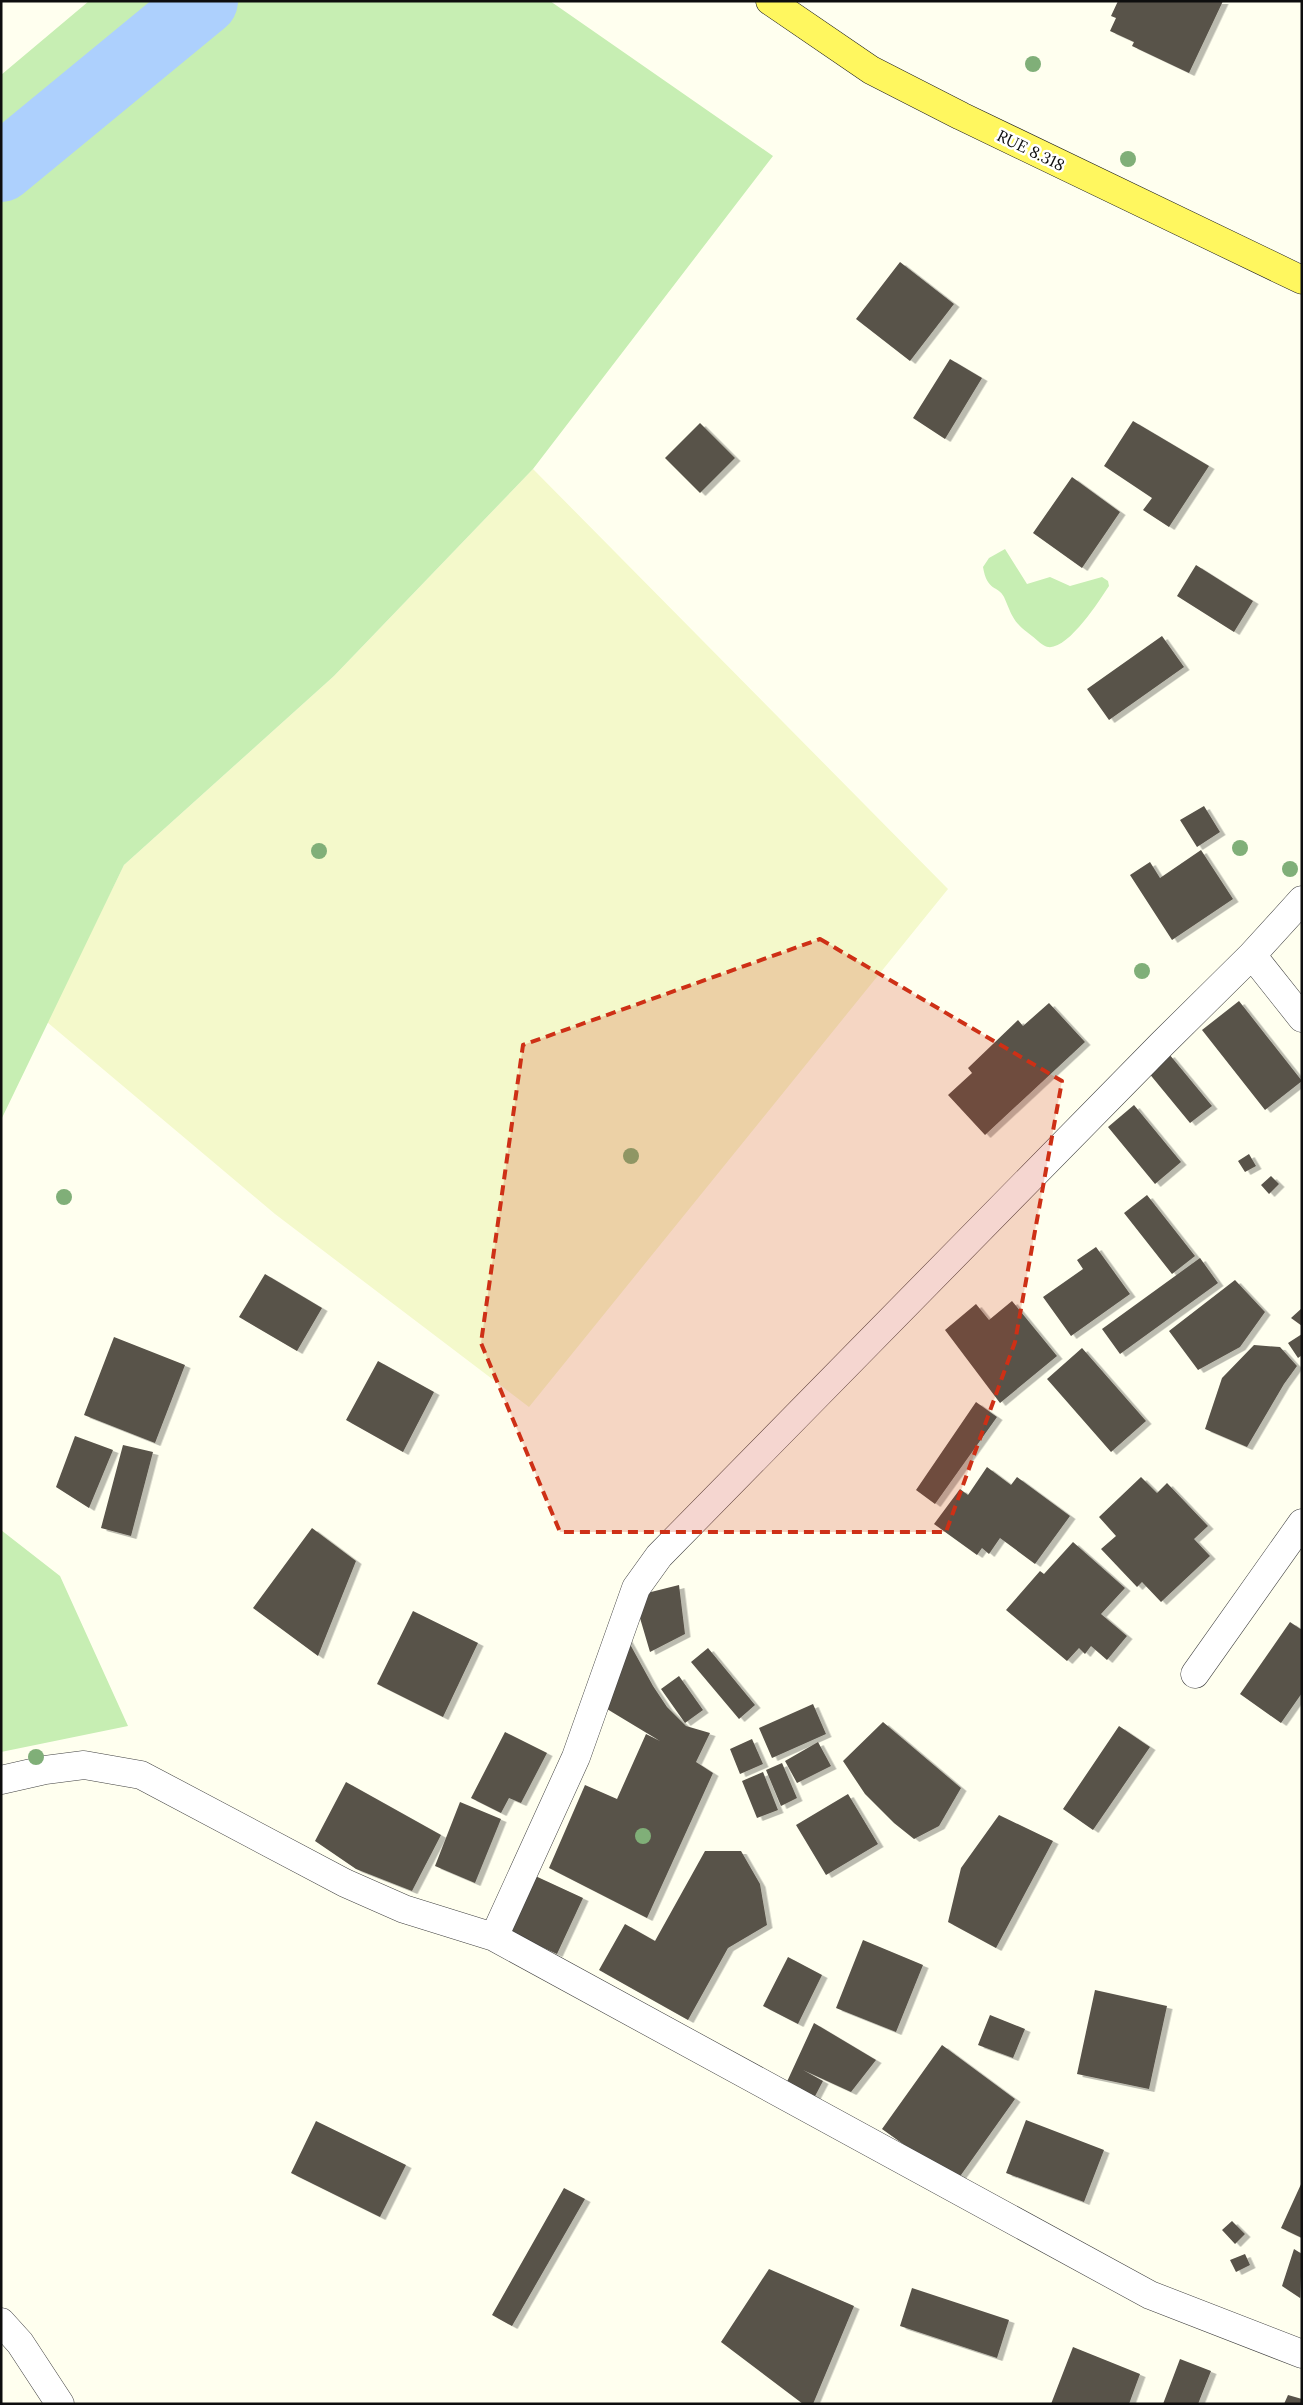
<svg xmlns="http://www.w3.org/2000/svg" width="1303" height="2405" font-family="Lora,serif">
<defs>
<filter id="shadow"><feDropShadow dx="5.5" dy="3" stdDeviation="0" flood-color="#0004"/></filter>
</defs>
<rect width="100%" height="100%" fill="#ffffef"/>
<path fill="#f4f9cb" d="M533,469L948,889L529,1407L275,1214L47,1022L124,865L334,676Z"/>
<path fill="#c7eeb3" d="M89,1H550L773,156L533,469L334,676L124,865L1,1120V75Z
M1005,549L1027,584L1050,577L1070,586L1102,577L1108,581L1109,586C1099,601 1068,650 1048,647C1043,646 1037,640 1032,636C1013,622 1013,618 1004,597C998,585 987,592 983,567L989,558Z
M1,1530L60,1576L128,1726L1,1752Z"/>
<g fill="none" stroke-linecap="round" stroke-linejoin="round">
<path stroke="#add0fd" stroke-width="68" d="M1,168L204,1"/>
</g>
<path fill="#585249" filter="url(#shadow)" d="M1118,1H1223L1189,73L1132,46L1134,42L1110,31L1116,18L1111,16Z
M900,262L954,304L910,361L856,319Z
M950,359L982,378L945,439L913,418Z
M1133,421L1209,466L1169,527L1143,510L1152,498L1104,466Z
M700,423L735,458L700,493L665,458Z
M1072,477L1120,512L1082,568L1033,533Z
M1196,565L1253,601L1234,632L1177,596Z
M1162,636L1184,667L1109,720L1087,689Z
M1204,806L1220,832L1197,847L1180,820Z
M1201,850L1233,899L1172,940L1130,875L1150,862L1160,878Z
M1239,1001L1302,1081L1265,1110L1202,1030Z
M1049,1003L1085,1042L985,1135L948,1095L972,1073L968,1068L1018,1020L1023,1026Z
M1169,1054L1212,1106L1190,1123L1148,1072Z
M1134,1105L1181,1162L1155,1184L1108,1127Z
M1249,1154L1256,1166L1245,1172L1238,1161Z
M1271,1176L1279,1184L1269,1194L1261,1185Z
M1147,1195L1195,1256L1172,1274L1124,1213Z
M1096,1247L1130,1294L1071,1336L1043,1297L1083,1269L1077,1260Z
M1200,1258L1218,1283L1120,1354L1102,1329Z
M265,1274L322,1308L297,1351L239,1317Z
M1235,1280L1265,1312L1240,1347L1198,1370L1169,1331Z
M1012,1301L1057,1356L1000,1403L945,1330L976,1304L989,1320Z
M1302,1308V1326L1291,1318Z
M1302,1334V1355L1298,1358L1288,1343Z
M114,1337L185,1365L155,1443L84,1415Z
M1254,1345L1280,1347L1297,1366L1284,1384L1247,1447L1205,1429L1222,1378Z
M1082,1348L1146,1421L1111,1452L1047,1379Z
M378,1361L434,1392L403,1452L346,1420Z
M976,1402L997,1417L935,1504L916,1490Z
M75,1436L113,1450L89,1508L56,1487Z
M123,1445L153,1452L131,1536L101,1528Z
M987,1467L1011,1485L1017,1477L1070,1516L1035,1564L1000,1538L989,1554L982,1548L977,1555L934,1524L960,1489L968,1495Z
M1141,1477L1157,1493L1167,1483L1208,1526L1194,1539L1210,1556L1161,1602L1142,1582L1137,1587L1101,1549L1116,1536L1099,1517Z
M312,1528L356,1561L318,1656L253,1608Z
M1073,1542L1125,1588L1101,1614L1127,1636L1107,1660L1091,1646L1085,1654L1079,1648L1067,1661L1006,1610L1040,1571L1044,1574Z
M679,1585L685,1634L650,1652L640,1618L643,1594Z
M413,1611L478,1643L443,1717L377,1684Z
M1290,1622L1302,1630V1693L1281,1723L1240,1694Z
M626,1637L653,1686L667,1707L686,1726L710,1733L696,1762L713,1773L647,1918L549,1868L585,1785L617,1799L646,1734L660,1741L607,1709Z
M708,1648L755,1705L739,1719L691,1662Z
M679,1676L703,1710L685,1723L661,1689Z
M813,1704L826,1734L772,1758L759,1728Z
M883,1722L961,1788L939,1826L914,1839L894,1823L865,1794L843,1761Z
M1119,1726L1150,1747L1093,1830L1063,1809Z
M505,1732L547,1753L521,1803L509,1798L501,1813L471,1798Z
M752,1739L763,1764L740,1774L730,1749Z
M818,1742L831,1766L797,1783L785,1761Z
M782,1763L797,1798L781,1806L766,1770Z
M763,1772L778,1810L757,1818L742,1781Z
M346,1782L441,1835L412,1891L356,1869L315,1841Z
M848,1794L878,1844L826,1875L796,1825Z
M460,1802L501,1819L475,1883L435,1866Z
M999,1815L1053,1841L996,1948L948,1922L961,1868Z
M705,1851H741L760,1884L767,1925L728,1948L688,2020L599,1970L625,1924L655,1941Z
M531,1874L583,1898L557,1954L505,1930Z
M863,1940L923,1965L896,2032L836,2008Z
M788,1957L822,1975L798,2024L763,2006Z
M1095,1990L1167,2006L1149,2089L1077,2074Z
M990,2015L1025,2029L1013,2058L978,2045Z
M814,2023L876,2060L851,2092L803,2070L823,2081L813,2100L785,2086Z
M942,2045L1015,2099L956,2182L882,2129Z
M1026,2120L1104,2150L1084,2202L1006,2173Z
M316,2121L406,2165L380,2217L291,2173Z
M1302,2182V2238L1281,2228Z
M564,2188L585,2199L512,2326L492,2315Z
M1232,2221L1245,2234L1235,2244L1222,2230Z
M1294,2249L1302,2254L1300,2298L1282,2286Z
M1245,2254L1250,2265L1236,2272L1230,2260Z
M769,2269L854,2306L813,2404H803L721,2342Z
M912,2288L1009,2320L997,2358L900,2326Z
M1073,2347L1140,2374L1129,2404H1051Z
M1180,2359L1211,2371L1198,2404H1163Z
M1288,2395L1302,2399V2404H1284Z"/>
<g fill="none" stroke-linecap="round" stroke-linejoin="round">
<defs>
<path id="minor" d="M1252,955L1302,1018
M1195,1674L1302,1523
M1,1780L45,1770L84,1765L141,1775L345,1883L404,1909L494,1937L1150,2295L1302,2354
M494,1937L576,1757L636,1588L659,1556L1162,1044L1252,955L1302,900
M1,2322L20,2343L60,2404"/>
<path id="major" d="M770,1L871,70L961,116L1302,280"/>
</defs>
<use href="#minor" stroke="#414141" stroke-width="29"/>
<use href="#major" stroke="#1f1f1f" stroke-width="29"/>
<use href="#minor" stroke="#fff" stroke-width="28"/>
<use href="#major" stroke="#fff75f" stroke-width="28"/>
</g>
<g fill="#80af78">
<circle cx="1033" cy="64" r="8"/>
<circle cx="1128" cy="159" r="8"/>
<circle cx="1240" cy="848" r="8"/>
<circle cx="319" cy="851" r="8"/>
<circle cx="1290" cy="869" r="8"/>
<circle cx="1142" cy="971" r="8"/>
<circle cx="631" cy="1156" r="8"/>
<circle cx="64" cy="1197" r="8"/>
<circle cx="36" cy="1757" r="8"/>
<circle cx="643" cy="1836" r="8"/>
</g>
<path fill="#ce3016" fill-opacity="0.2" stroke="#ce3016" stroke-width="4" stroke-dasharray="10 6" stroke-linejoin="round" d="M820,939L1062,1081L1015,1342L946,1532H560L481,1343L523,1045Z"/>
<g text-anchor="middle" stroke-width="5" stroke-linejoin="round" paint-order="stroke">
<g font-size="16" fill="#0e0e0e" stroke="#fff">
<text transform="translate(1031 150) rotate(26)" y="6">RUE 8.318</text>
</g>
</g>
<rect width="1303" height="2405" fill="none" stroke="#0e0e0e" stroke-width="5"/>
</svg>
